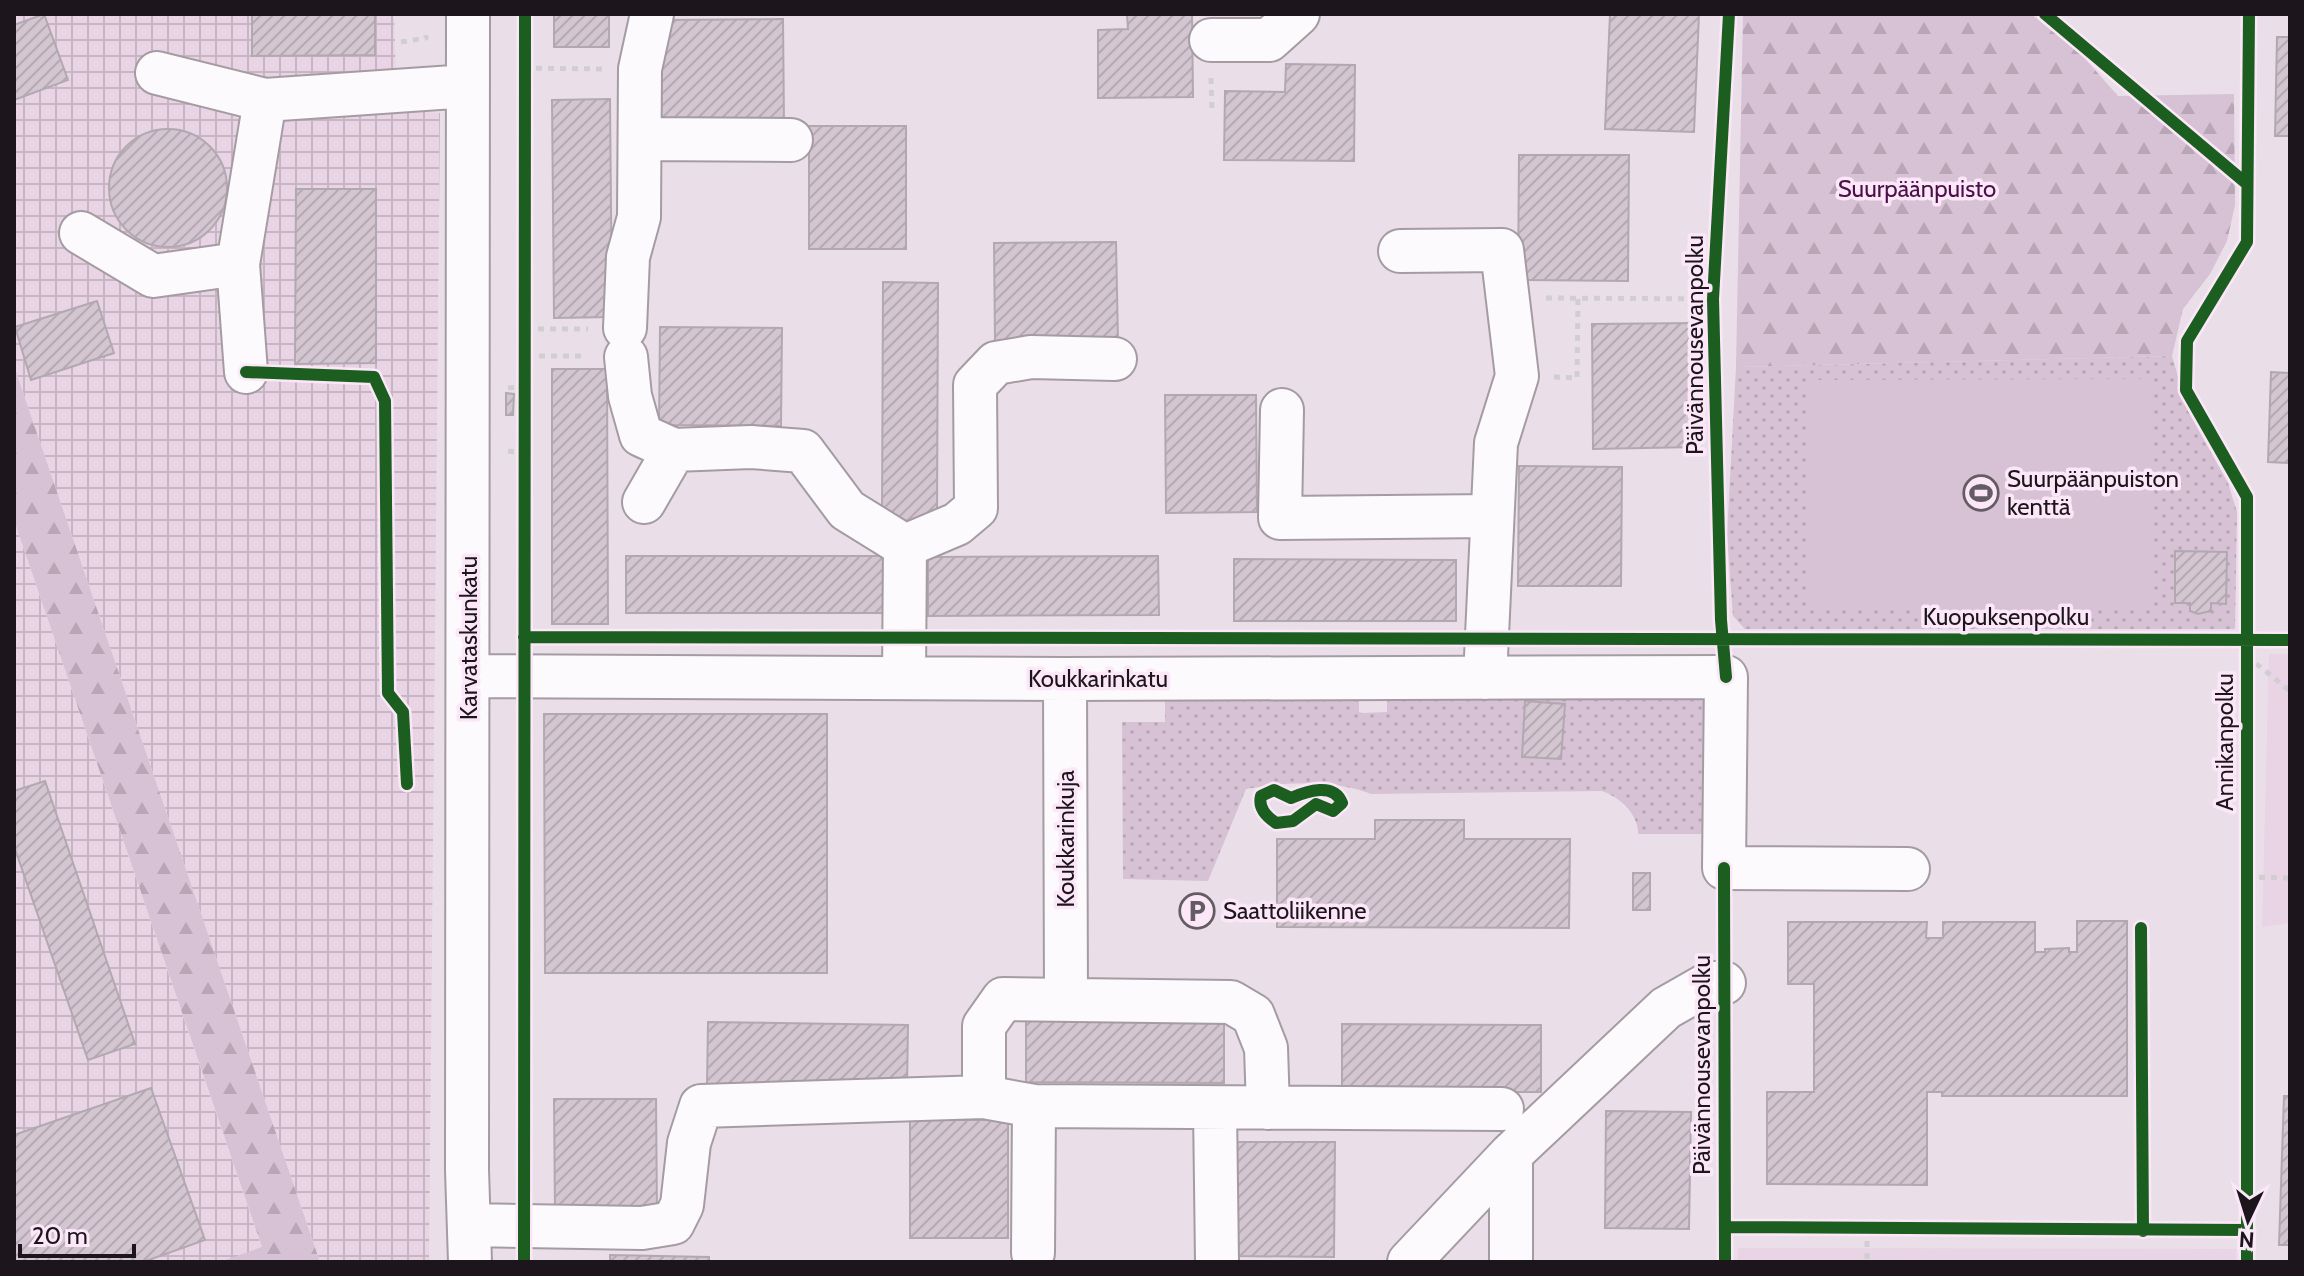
<svg xmlns="http://www.w3.org/2000/svg" width="2304" height="1276" font-family="Cabin,sans-serif">
<defs>
<pattern id="industrial-grid" width="8" height="8" patternUnits="userSpaceOnUse" patternTransform="scale(2)"><rect width="8" height="8" fill="#e8d4e5"/><path d="M0 4h8M4 0v8" fill="none" stroke="#c7b5c4"/></pattern>
<pattern id="green-dots" width="8" height="8" patternUnits="userSpaceOnUse" patternTransform="scale(2)"><rect width="8" height="8" fill="#d7c1d4"/><path d="M2 2h.1M6 6h.1" fill="none" stroke="#b8a5b5" stroke-width="1.8" stroke-linecap="round"/></pattern>
<pattern id="forest-firs" width="22" height="20" patternUnits="userSpaceOnUse" patternTransform="scale(2)"><rect width="22" height="20" fill="#d7c1d4"/><path d="M5 1l3.5 6h-7zM16 11l3.5 6h-7z" fill="#b8a5b5"/></pattern>
<pattern id="building-hatch" width="6" height="6" patternUnits="userSpaceOnUse" patternTransform="scale(2)"><rect width="6" height="6" fill="#d3c6d1"/><path d="M-1 1l2-2M0 6l6-6M5 7l2-2" fill="none" stroke="#b5a9b3"/></pattern>
</defs>
<rect width="100%" height="100%" fill="#eadfe8"/>
<path fill="#e8d4e5" d="M2269,654H2290V923L2262,927Z
M1738,1248L2236,1249V1262H1738Z"/>
<path fill="url(#industrial-grid)" d="M14,14H394L397,110L440,113L429,1262H320L14,366Z
M14,520L262,1248L220,1262H14Z"/>
<path fill="url(#green-dots)" d="M2172,356L2188,411L2228,483L2237,512L2235,629H1745L1733,616L1727,535L1736,367Z
M1165,698H1359V712L1363,713L1387,712V698H1704V834H1638C1639,815 1620,797 1602,791L1371,794C1334,779 1285,782 1246,789L1208,881L1123,879L1122,722H1165Z"/>
<path fill="url(#forest-firs)" d="M1743,14H2031L2081,54L2118,96L2234,94L2235,205L2227,241L2210,274L2183,309L2172,356L1736,367Z
M14,366L320,1262H220L262,1247L14,520Z"/>
<path fill="#d7c1d4" d="M2152,379L2153,607L1809,606V380Z"/>
<path fill="url(#building-hatch)" stroke="#b2a9b0" stroke-width="2" d="M44,14L68,80L14,100V25Z
M252,14H375V55L252,56Z
M554,14H609V47H554Z
M1127,14H1192L1193,97L1098,98V30L1128,29Z
M1610,14H1699L1694,132L1605,129Z
M783,19L784,124L661,125L660,20Z
M2277,37H2290V136H2275Z
M1286,64L1355,65L1354,161L1224,160L1225,91L1285,92Z
M610,99L612,317L554,318L552,100Z
M809,126H906V249H809Z
M109 188a59 59 0 1 1 118 0a59 59 0 1 1-118 0Z
M1519,155H1629L1628,281L1518,280Z
M296,189H376V363L295,364Z
M1116,242L1118,340L995,342L994,243Z
M883,282L938,283L937,521L882,520Z
M97,301L114,353L31,380L15,327Z
M1696,323L1697,447L1593,449L1592,324Z
M660,327L782,328L781,426L659,425Z
M552,369H607L608,624H552Z
M2271,372L2290,373V463L2268,462Z
M506,393L514,394L513,415H506Z
M1165,395H1256L1257,512L1166,513Z
M1519,466L1622,467L1621,586H1518Z
M2175,551L2227,552L2226,604L2211,603V611L2198,614L2190,611V603H2175Z
M626,556H885V613H626Z
M1158,556L1159,615L928,616V557Z
M1234,559L1456,560V621H1234Z
M1525,701L1565,704L1561,759L1522,757Z
M544,714H827V973H545Z
M45,781L135,1044L88,1060L14,846V791Z
M1375,820H1464V839H1570L1569,928L1277,927V839H1375Z
M1633,873H1650V910H1633Z
M2077,921H2127V1096H1942V1092H1927V1185L1767,1184V1092H1814V984H1788V922H1927L1926,938H1943V922H2035V952H2045V949L2069,948V952H2077Z
M1026,1018L1224,1019V1083L1026,1082Z
M708,1022L908,1025L907,1087L707,1084Z
M1342,1024L1541,1025V1092H1342Z
M151,1088L205,1240L143,1262H14V1135Z
M2284,1096H2290V1245H2279Z
M554,1099H656L657,1213H555Z
M1606,1111L1691,1112L1689,1229L1605,1228Z
M910,1120H1008V1238H910Z
M1232,1142H1335L1334,1257L1232,1256Z
M610,1255L709,1257V1262H610Z"/>
<g fill="none" stroke-linecap="round" stroke-linejoin="round">
<defs>
<path id="minor" d="M468,14L467,1170L470,1262
M1211,40H1269L1298,14
M157,73L265,100
M640,139L791,140
M81,233L153,276L238,264
M1400,251L1502,250L1517,376L1496,443L1485,678
M625,328L628,257L639,217L640,69L652,14
M626,357L630,396L641,435L674,450
M246,372L238,264L265,100L468,86
M1282,410L1280,518L1492,516
M644,502L674,450L751,447L803,451L847,510L905,546
M469,676L1065,679L1726,677L1724,868L1908,869
M904,678L905,546L957,524L976,508L975,385L996,363L1031,357L1115,359
M1065,679L1066,999
M984,1097L1034,1106L1502,1109
M1215,1108L1217,1262
M1511,1154V1262
M469,1225L642,1228L673,1223L682,1205L689,1143L701,1106L984,1097V1026L1003,999L1231,1002L1253,1015L1266,1048L1268,1108
M1033,1253L1034,1106
M1409,1262L1511,1154L1666,1008L1710,983H1724"/>
</defs>
<use href="#minor" stroke="#a59ca3" stroke-width="46"/>
<path stroke="#d1ced1" stroke-width="5" stroke-dasharray="6 6" stroke-linecap="butt" d="M401,42L426,38V35
M524,68L603,69
M1211,78L1212,109
M1546,298L1713,299
M526,329H588
M527,356H586
M1554,377L1577,378L1578,298
M508,388L527,386
M508,451L526,453
M2247,656L2290,691
M2247,877L2290,878
M1867,1229V1262"/>
<use href="#minor" stroke="#fcfafc" stroke-width="42"/>
<defs>
<path id="cycleway" d="M2045,14L2247,184
M246,372L374,377L385,401L388,693L403,712L407,784
M524,637L2290,640
M1726,677L1721,620L1713,299L1729,14
M1274,790L1291,798C1307,791 1334,782 1342,803L1333,811L1316,804L1293,821L1276,823C1266,816 1258,808 1261,796Z
M1724,868L1725,1262
M2141,928L2143,1231
M1725,1227L2247,1230
M524,1262L525,14
M2247,1262V497L2186,390L2187,341L2247,242L2249,14"/>
</defs>
<use href="#cycleway" stroke="#fce7f9" stroke-width="17"/>
<use href="#cycleway" stroke="#1b5e20" stroke-width="12"/>
</g>
<defs>
<symbol id="stadium-ring" viewBox="-11 -11 22 22"><circle r="9.5" fill="#fce7f9" stroke="#655c63" stroke-width="1.5"/><path d="M0-5a6.5 5 0 1 0 0 10a6.5 5 0 1 0 0-10ZM-3.5-1.8h7v3.6h-7Z" fill="#655c63"/></symbol>
<symbol id="parking-ring" viewBox="-11 -11 22 22"><circle r="9.5" fill="#fce7f9" stroke="#655c63" stroke-width="1.5"/><path d="M-3.5-5.5H1a3.5 3.5 0 0 1 0 7H-1V5.5H-3.5ZM-1-3.4V-.6H.8a1.4 1.4 0 0 0 0-2.8Z" fill="#655c63"/></symbol>
</defs>
<g fill-rule="evenodd">
<use href="#stadium-ring" x="1961" y="473" width="40" height="40"/>
<use href="#parking-ring" x="1177" y="891" width="40" height="40"/>
</g>
<g text-anchor="middle" stroke-width="7" stroke-linejoin="round" paint-order="stroke">
<g font-size="24" fill="#4a1048" stroke="#fce7f9">
<text x="1917" y="197">Suurpäänpuisto</text>
</g>
<g font-size="24" fill="#1d151c" stroke="#fce7f9">
<text transform="translate(1695 345) rotate(-90)" y="8">Päivännousevanpolku</text>
<text x="2006" y="625">Kuopuksenpolku</text>
<text transform="translate(469 638) rotate(-90)" y="8">Karvataskunkatu</text>
<text x="1098" y="687">Koukkarinkatu</text>
<text transform="translate(2225 742) rotate(-90)" y="8">Annikanpolku</text>
<text transform="translate(1066 839) rotate(-90)" y="8">Koukkarinkuja</text>
<text transform="translate(1702 1065) rotate(-90)" y="8">Päivännousevanpolku</text>
</g>
<g font-size="24" fill="#1d151c" stroke="#fce7f9" text-anchor="start">
<text x="2007" y="487">Suurpäänpuiston<tspan x="2007" dy="28">kenttä</tspan></text>
<text x="1223" y="919">Saattoliikenne</text>
</g>
</g>
<rect width="2304" height="1276" fill="none" stroke="#1d151c" stroke-width="32"/>
<g transform="translate(2248 1220) rotate(184)" stroke="#fce7f9" stroke-width="6" paint-order="stroke">
<path d="M0-6L14 30L0 20L-14 30Z" fill="#1d151c"/>
<text y="-12" font-size="22" font-weight="bold" text-anchor="middle" fill="#1d151c">N</text>
</g>
<path d="M20 1244v12h114v-12" fill="none" stroke="#1d151c" stroke-width="4"/>
<text x="32" y="1244" font-size="24" fill="#1d151c" stroke="#fce7f9" stroke-width="6" paint-order="stroke">20 m</text>
</svg>
